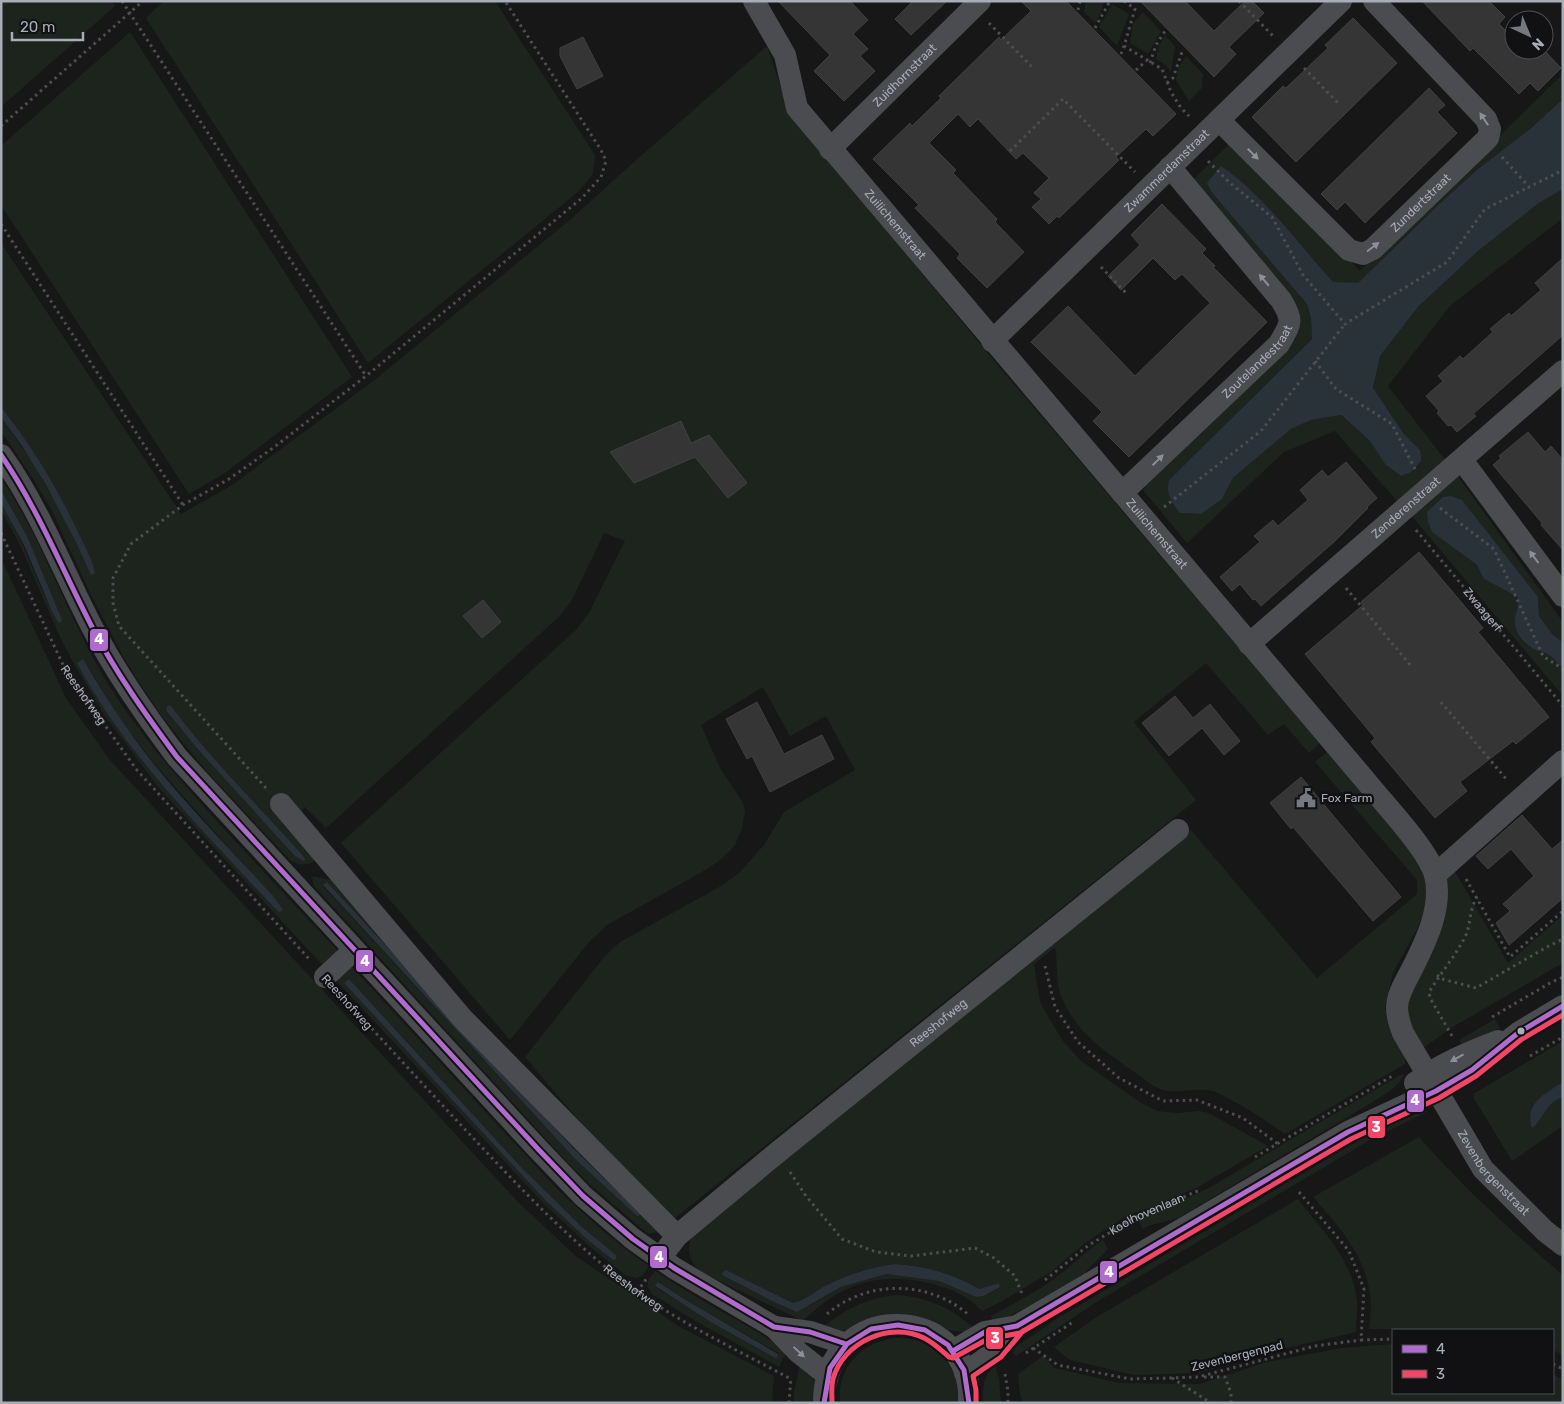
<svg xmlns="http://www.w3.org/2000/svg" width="1564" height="1404" font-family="Rubik,sans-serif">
<rect width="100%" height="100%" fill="#171717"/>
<path fill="#1d241e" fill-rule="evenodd" d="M1,1H111L115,6L1,107Z
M164,1H495L595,155L593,174L578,192L368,363L146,18Z
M1086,1H1104L1101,12L1095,23L1084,12Z
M1112,4L1129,14L1117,46L1099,27Z
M1143,12L1161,31L1148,54L1130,43L1133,24Z
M130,32L352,377L225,473L189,494L1,205V146Z
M1165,35L1175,46L1171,73L1166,65L1156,59L1159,46Z
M767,46L790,114L995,362L1320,743L1309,753L1284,724L1268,735L1206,663L1134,722L1196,800L675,1218L614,1162L525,1057L605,956L620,942L721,886L740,872L764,845L784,812L855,770L826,716L790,736L763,687L701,725L721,770L742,801L745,811L742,828L735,845L725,856L709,868L607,925L590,941L510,1040L341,843L576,630L590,611L625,541L604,533L572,600L560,616L326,828L305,807L285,826L316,859C310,867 300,865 291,861L210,775L180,739L158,711L125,660L91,595L52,511L32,477L1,431V417L34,465L59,509L55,498L1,413V243L181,514L232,485L372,382L571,219L626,169Z
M1186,56L1204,75L1202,78V88L1189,101L1176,80L1178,69Z
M1563,74V99L1530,129L1433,210L1358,283H1333L1314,262L1213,194L1307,304L1311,318L1312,339L1169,480C1166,495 1170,501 1180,513L1201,514L1222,499L1233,478L1291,429L1311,420L1340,415L1370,441L1385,464L1420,450L1404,434L1373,388L1380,356L1418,307L1478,251L1539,203L1563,189V218L1450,306L1388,386L1446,461L1398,502L1335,431L1284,452L1187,543L1143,490L1150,477L1296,338L1298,318L1193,180L1232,141L1360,271Z
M1457,475L1563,622V642L1553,635L1539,616L1538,597L1432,532L1477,565L1484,579L1518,597L1519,604L1516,614L1535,650C1544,652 1558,658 1562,668C1564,675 1563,688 1563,696L1411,515Z
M1,478C45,544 68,620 110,687C146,744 191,793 237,843C270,879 304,915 338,951L326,969L159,788L105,716L74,664L60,637L20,545L1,510V503C25,541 36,585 59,622L62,621L27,536L1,490ZM83,659L121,720L152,761L282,908L180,806L144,763L112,719L84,675Z
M1,558L66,698L109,759L518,1202L577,1257L680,1327L774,1376L772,1403H1Z
M1327,752L1412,850L1421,864L1427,889L1425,911L1417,929L1393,973L1385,1008L1393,1032L1406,1056L1405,1064L1285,1134C1268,1122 1252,1111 1233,1101C1228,1098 1222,1095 1216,1092C1199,1086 1181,1094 1163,1090C1153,1087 1143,1078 1134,1072C1105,1051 1075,1032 1061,996C1055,981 1058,962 1055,947L1034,964L1040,1002L1050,1020L1063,1041L1080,1060L1141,1103L1157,1111L1177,1113L1199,1111L1209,1113L1268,1146L1198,1187L1155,1206L1128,1215L1085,1243L1051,1272L1002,1301L982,1311C967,1295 950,1288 929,1283C877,1271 840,1284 803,1321C780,1310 756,1299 732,1287C722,1282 703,1275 695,1266C688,1257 688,1247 691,1236L1191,830L1317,978L1417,894V880L1315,762ZM894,1264C925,1266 952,1273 979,1289L999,1283L1000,1287L985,1296L976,1297L939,1281L886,1274L841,1287L809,1306L770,1300L724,1276L722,1273L725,1271L729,1272L793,1303C806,1300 815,1291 827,1285C848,1274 870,1268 894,1264Z
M1454,870L1508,963L1563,915V963L1456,1025L1423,1048L1407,1019L1406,999L1446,876Z
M312,876L336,881L667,1230L648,1234L593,1187L569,1164L314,886ZM327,882L573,1148L640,1212L637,1216L576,1160L323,886Z
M352,967L555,1187C585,1215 615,1243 649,1266L643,1275L637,1278L627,1276L595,1251L545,1205L333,977ZM349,979L522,1168L582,1227L616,1255L613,1260L589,1241L545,1200L344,983Z
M1495,1019L1500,1028L1463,1047L1459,1040Z
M1563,1041V1082L1545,1093L1537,1124C1543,1113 1550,1101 1563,1097V1126L1512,1161L1475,1100L1473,1094Z
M1402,1074L1404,1075C1399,1087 1382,1096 1371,1103L1178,1218L1148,1226L1143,1229L1138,1220L1207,1189Z
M1424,1109L1426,1111L1425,1113L1370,1140L1098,1301L1016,1356L1011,1350L1058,1318L1385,1125L1415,1111Z
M1419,1137C1463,1187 1512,1232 1563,1275V1355L1553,1350V1330L1369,1329C1370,1318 1372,1305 1370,1294C1364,1253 1339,1227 1313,1197Z
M1298,1199C1322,1230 1353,1260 1357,1301C1358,1311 1356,1322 1356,1332L1264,1353L1199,1373L1134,1375L1070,1360L1054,1347L1095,1318Z
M1103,1240L1108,1249L1085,1273L1022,1310L994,1323L991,1316C1012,1304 1035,1293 1054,1279C1071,1267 1085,1251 1103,1240Z
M655,1271C698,1300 744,1322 787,1351L779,1367L697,1322L652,1294L647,1286L649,1279ZM659,1282L686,1300L778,1353L777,1359L683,1304L655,1287Z
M897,1295C929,1297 953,1309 976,1330L963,1332L947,1330L923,1318L907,1316L846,1330L837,1331L821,1329C843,1310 868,1297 897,1295Z
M894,1338C917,1337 936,1345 949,1365C951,1368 954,1371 955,1375C957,1384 957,1394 959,1403H840C837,1367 861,1343 894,1338Z
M1393,1344V1393H1553V1374L1563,1380V1403H1023L1020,1394L1018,1374L1043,1356L1054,1368L1120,1383L1200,1384L1267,1362L1341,1348Z
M995,1364L999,1380L1001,1403H983C982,1388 984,1375 995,1364Z
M800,1365C816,1378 818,1382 815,1403H794V1391Z"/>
<path fill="#2a3239" d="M1563,99V189L1539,203L1478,251L1418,307L1380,356L1373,388L1404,434L1420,450L1421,461L1411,472L1401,476L1385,464L1370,441L1341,415L1311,420L1291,429L1233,478L1222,499L1201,514L1180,513C1170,501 1166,494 1169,480L1312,339L1311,318L1307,304L1213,194L1207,183L1221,166C1265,196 1297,243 1333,282L1358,283L1433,210L1477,170L1530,129Z
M1,407C31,445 56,486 77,530C83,543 92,558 95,573L91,575L76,542L46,485L22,446L1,417Z
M1,490L27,536L62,620L61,622H58L51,609L24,545L1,503Z
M1451,496L1462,500L1538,597L1539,616L1553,635L1563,642V669C1558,663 1552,656 1545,653C1541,651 1537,651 1534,649C1525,644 1516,634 1515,624C1514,614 1520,608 1518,597L1484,579L1477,565L1432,532L1428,521L1427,512L1443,497Z
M83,659C104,695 127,730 153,763C190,809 232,851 272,895L282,908V911L279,912L266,899C198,825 125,753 77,663Z
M168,705L171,706C211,760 259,806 303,856L305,859L303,861L294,855L196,747L166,710Z
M327,882L573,1148L640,1213L639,1216H637L576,1160L323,885Z
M349,979L522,1168L582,1227L616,1255V1259L613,1260L589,1241L545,1200L344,983Z
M1563,1082V1097C1546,1102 1544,1119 1532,1128C1524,1104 1545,1093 1563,1082Z
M894,1264C925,1266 952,1273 979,1289L999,1283L1000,1287L984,1296L976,1297L939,1281L886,1274L841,1287L797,1312L770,1300L724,1276L722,1273L726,1270L793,1303C806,1300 815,1291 827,1285C848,1274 870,1268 894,1264Z
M658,1282L686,1300L778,1354L777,1359L711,1322L655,1286Z"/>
<path fill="#353536" stroke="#3f4043" d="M778,1H850L868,20L853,34L868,49L860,56L875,71L844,101L814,71L830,55Z
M913,1H947L911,35L895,19Z
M1021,1H1066L1176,114L1153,136L1146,129L1116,157L1119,160L1059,218L1057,216L1049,224L1032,207L1041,199L1034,193L1049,178L1023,153L1016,159L978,119L970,127L958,114L929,143L956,170L953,173L997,219L995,222L1024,252L987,288L957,258L960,254L915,208L919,205L873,159L910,123L912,126L941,98L939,96L999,37L1001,40L1031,11Z
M1140,1H1185L1214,31L1245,1H1252L1264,13L1229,47L1236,54L1214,77Z
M1422,1H1489L1505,17L1499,24L1514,39V50H1544L1561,68L1538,91L1530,83L1519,94L1473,48L1470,51Z
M1353,18L1397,63L1296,162L1252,117L1283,86L1286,88L1328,48L1325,45Z
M583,37L603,76L577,89L560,56V48Z
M1429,88L1445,105L1437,112L1457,133L1365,223L1345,202L1337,210L1321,194Z
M1162,204L1206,249L1202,253L1215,266L1213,267L1267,322L1129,457L1093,421L1102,412L1031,342L1068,306L1135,376L1210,303L1182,274L1175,280L1153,258L1121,290L1108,276L1140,245L1131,235Z
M1563,258V335L1473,414L1476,416L1457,432L1451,425L1448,426L1437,413L1439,411L1426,396L1443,381L1438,376L1460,356L1463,359L1493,332L1490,329L1509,313L1511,316L1541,290L1535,283Z
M681,421L691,443L709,435L747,483L728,498L695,457L634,483L610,452Z
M1528,432L1545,452L1551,446L1563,460V550L1541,525L1542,523L1493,465L1501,458L1499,456Z
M1346,462L1377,498L1367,507L1368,508L1335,541L1261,606L1255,599L1253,600L1240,584L1232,591L1220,577L1260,542L1254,536L1273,520L1278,526L1308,500L1300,490L1322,470L1328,477Z
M1419,552L1483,628L1478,632L1549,717L1516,744L1513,741L1460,782L1467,791L1435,818L1371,742L1375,738L1305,654L1363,605L1361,602Z
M483,600L501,622L482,638L463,616Z
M1175,696L1193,718L1210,704L1240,741L1224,755L1202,728L1169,756L1142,723Z
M757,702L784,754L822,735L834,759L770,792L752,756L747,759L726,719Z
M1301,777L1401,897L1373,921L1293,827L1291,829L1270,803Z
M1522,815L1552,849L1563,840V898L1509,945L1496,923L1510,911L1503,904L1534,876L1511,849L1488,869L1476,856Z"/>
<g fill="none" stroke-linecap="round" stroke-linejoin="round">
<g stroke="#4d4e52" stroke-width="3" stroke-dasharray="2.5 4" stroke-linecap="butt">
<path d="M122,1L366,376"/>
<path d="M1124,1L1135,9L1124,46L1162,69L1171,92L1181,108L1189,116"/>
<path d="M1239,1L1274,37"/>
<path d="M1078,10L1080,1"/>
<path d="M989,23L1032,67"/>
<path d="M1095,28L1110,1"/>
<path d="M1121,54L1124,46"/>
<path d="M1150,63L1156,45L1165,31"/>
<path d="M1304,68L1338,103"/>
<path d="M1136,70L1146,61"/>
<path d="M1167,83L1173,78L1183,49"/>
<path d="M1,126L143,1"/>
<path d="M1010,151L1063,99L1135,172"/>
<path d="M1502,157L1529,187L1563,170"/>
<path d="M1208,161L1230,183L1272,217L1303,275L1345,324L1447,262L1485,209L1529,187"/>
<path d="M1,224L183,505"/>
<path d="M1101,267L1128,295"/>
<path d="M1315,361L1336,389L1392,424L1415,469"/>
<path d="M1164,507L1261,431L1345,324"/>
<path d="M1440,508L1494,549L1543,656L1563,669"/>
<path id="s1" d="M1416,530L1563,706"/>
<path id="s2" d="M1,533L65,669L136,769L310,960"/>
<path d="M1346,588L1411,666"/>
<path d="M1441,702L1507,780"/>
<path d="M266,788L119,626L113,603V578L131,544L183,505L229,479L273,448L366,376L582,198L601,177L606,161L601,150L505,1"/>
<path d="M1466,879L1510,957L1563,911"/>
<path d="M1045,966L1055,1007L1078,1042L1119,1078L1163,1101L1197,1100L1243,1118L1278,1144"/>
<path d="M1437,975L1442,979L1476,988L1547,947L1563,939"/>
<path id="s3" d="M341,995C385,1043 429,1091 474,1139C526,1194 575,1246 636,1291C684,1325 739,1351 791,1379"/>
<path d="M1492,1017L1550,983L1563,977"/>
<path d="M1452,1036L1430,998L1429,992C1441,973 1456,955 1466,935C1471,923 1469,909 1477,898"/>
<path d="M1530,1056L1563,1037"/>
<path d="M1255,1157L1394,1075"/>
<path d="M790,1172L806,1196L842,1239L876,1252L911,1256L975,1248L994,1258L1015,1276L1022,1294"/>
<path d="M1299,1192L1349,1251L1364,1289L1361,1340L1393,1339"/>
<path id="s4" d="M1045,1280L1089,1245L1132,1219L1200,1190"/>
<path d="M637,1292L647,1278"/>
<path d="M827,1314C868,1279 930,1280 970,1316"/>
<path d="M1033,1348L1058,1365L1130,1379L1171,1378L1198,1377L1315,1346L1361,1340"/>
<path d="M1026,1353L1073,1322"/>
<path d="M1553,1364L1563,1369"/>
<path d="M1005,1374L1008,1392V1403"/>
<path d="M1204,1377H1225L1231,1393V1403"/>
<path d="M1172,1378L1211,1403"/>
<path d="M789,1403L791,1377"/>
</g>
<g stroke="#4b4c50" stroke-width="22">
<path id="s5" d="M754,1L785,55L797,108L1370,786C1387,807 1428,850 1435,875C1443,907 1426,941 1412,969C1406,981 1397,994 1397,1008C1397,1017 1400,1025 1403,1033L1483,1169L1545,1231L1563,1245"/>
<path id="s6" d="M1219,120L1349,250L1363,254L1373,249L1488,138L1490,129L1486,119L1374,1"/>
<path id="s7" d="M830,149L980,1"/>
<path id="s8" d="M992,341L1341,1"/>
<path d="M1,455C39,508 62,569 92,627C116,673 146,716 177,757L538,1149L583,1196L633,1239L674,1268L774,1327L798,1352L827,1375"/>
<path d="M1462,460L1563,596"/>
<path id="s9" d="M1122,493L1279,344C1291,323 1294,321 1281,300L1170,167"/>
<path id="s10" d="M1249,644L1563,371"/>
<path d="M281,804L463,1019L677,1236"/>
<path d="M1435,875L1563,761"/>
<path d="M325,977L354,950"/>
<path d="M1415,1083C1441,1064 1469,1052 1498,1041"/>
<path id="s11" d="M660,1258L677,1236L778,1152L1178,830"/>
<path d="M774,1327L810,1332L846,1344"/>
<path d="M953,1351L985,1332L1017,1326L1348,1132L1436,1091L1472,1070L1518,1033L1563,1006"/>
<path d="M965,1373L996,1351L1017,1326"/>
<path d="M824,1403C824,1296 974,1302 969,1403"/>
</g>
<defs>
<path id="bus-1" d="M1,455C38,509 62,569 92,627C116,673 146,715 177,757L538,1149L583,1196L633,1239L674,1268L774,1327L810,1332L846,1344
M953,1351L985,1332L1017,1326L1348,1132L1436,1091L1472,1070L1518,1033L1563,1006
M824,1403L830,1368L847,1344L871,1329L898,1325L925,1330L948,1345L964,1370L969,1403"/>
<path id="bus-2" d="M832,1403C832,1395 831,1387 833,1379C843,1342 890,1321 924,1338C934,1343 941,1350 949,1357L953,1358L988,1339L1020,1333L1351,1139L1439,1098L1476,1076L1522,1039L1563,1015
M976,1403V1390L973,1376L1001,1357L1023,1331"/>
</defs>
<use href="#bus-1" stroke="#111113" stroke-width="9"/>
<use href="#bus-2" stroke="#111113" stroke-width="9"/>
<use href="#bus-1" stroke="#b06ccc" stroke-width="5"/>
<use href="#bus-2" stroke="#f34667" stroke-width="5"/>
</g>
<defs><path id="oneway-solid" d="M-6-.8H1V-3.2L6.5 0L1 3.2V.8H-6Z" transform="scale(1.25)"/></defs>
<g fill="#8c9099">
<use href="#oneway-solid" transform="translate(1484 119) rotate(-124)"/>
<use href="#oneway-solid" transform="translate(1253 154) rotate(45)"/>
<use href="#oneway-solid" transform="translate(1373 247) rotate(-37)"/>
<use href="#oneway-solid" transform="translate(1264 280) rotate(-130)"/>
<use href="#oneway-solid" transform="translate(1158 460) rotate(-44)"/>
<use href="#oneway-solid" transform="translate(1534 557) rotate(-127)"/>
<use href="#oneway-solid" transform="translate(1457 1058) rotate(151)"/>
<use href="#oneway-solid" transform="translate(799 1352) rotate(43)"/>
</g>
<defs>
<symbol id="civic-bare" viewBox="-9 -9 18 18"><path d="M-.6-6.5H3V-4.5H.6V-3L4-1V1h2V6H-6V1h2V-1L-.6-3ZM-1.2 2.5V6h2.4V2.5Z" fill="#757880" stroke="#111113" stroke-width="2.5" paint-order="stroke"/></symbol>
</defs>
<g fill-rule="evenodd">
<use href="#civic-bare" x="1292" y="784" width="28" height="28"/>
</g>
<circle fill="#a8adb8" stroke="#111113" stroke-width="2" cx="1521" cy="1031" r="4.5"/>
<g text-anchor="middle" stroke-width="5" stroke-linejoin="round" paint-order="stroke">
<g font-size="12" fill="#a8adb8" stroke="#111113">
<text dy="4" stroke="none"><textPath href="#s7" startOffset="105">Zuidhornstraat</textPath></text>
<text dy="4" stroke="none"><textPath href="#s8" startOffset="244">Zwammerdamstraat</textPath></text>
<text dy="4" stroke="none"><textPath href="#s6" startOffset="276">Zundertstraat</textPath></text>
<text dy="4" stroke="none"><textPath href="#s5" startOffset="269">Zuilichemstraat</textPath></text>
<text dy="4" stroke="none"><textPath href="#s9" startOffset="189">Zoutelandestraat</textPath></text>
<text dy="4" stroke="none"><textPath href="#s10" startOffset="208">Zenderenstraat</textPath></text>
<text dy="4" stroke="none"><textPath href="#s5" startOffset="674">Zuilichemstraat</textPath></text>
<text dy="4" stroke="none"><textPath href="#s1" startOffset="104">Zwaagerf</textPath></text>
<text dy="4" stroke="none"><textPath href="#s2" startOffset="182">Reeshofweg</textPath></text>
<text transform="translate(347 1002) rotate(48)" y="4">Reeshofweg</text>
<text dy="4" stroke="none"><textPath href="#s11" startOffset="365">Reeshofweg</textPath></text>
<text dy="4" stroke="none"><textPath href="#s5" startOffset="1449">Zevenbergenstraat</textPath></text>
<text dy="4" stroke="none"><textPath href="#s4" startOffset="122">Koolhovenlaan</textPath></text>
<text dy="4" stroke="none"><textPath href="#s3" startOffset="414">Reeshofweg</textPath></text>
<text transform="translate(1237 1356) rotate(-14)" y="4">Zevenbergenpad</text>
</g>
<g font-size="12" fill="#a8adb8" stroke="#111113" text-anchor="start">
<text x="1321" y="802">Fox Farm</text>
</g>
</g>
<g stroke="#111113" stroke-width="2">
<rect x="89" y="628" width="20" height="24" rx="5" fill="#b06ccc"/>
<rect x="355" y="949" width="19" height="24" rx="5" fill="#b06ccc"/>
<rect x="1406" y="1089" width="19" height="24" rx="5" fill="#b06ccc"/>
<rect x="1367" y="1115" width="19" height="24" rx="5" fill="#f34667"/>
<rect x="649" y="1245" width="19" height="24" rx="5" fill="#b06ccc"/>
<rect x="1099" y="1260" width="19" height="24" rx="5" fill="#b06ccc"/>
<rect x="985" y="1326" width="19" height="24" rx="5" fill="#f34667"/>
</g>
<g font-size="14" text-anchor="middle" font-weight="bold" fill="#fff">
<text x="99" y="644">4</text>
<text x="365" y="966">4</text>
<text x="1415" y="1105">4</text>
<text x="1376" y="1132">3</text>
<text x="659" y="1262">4</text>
<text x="1109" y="1277">4</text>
<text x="995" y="1343">3</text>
</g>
<rect width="1564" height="1404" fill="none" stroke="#a8adb8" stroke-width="5"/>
<rect x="1392" y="1329" width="162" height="65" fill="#111113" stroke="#4d4f55"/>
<rect x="1402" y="1345" width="25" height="8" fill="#b06ccc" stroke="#4d4f55"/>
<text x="1436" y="1354" font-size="15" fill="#a8adb8">4</text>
<rect x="1402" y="1370" width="25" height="8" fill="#f34667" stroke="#4d4f55"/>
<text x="1436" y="1379" font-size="15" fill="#a8adb8">3</text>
<g transform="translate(1529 35) rotate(136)"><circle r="24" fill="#111113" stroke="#4d4f55"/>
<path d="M0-4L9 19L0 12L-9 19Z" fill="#757880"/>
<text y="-8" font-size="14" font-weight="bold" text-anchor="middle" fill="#a8adb8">N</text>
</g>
<path d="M12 32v8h71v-8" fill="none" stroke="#a8adb8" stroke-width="2.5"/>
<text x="20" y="32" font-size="15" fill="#a8adb8" stroke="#111113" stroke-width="4" paint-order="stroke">20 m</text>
</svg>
